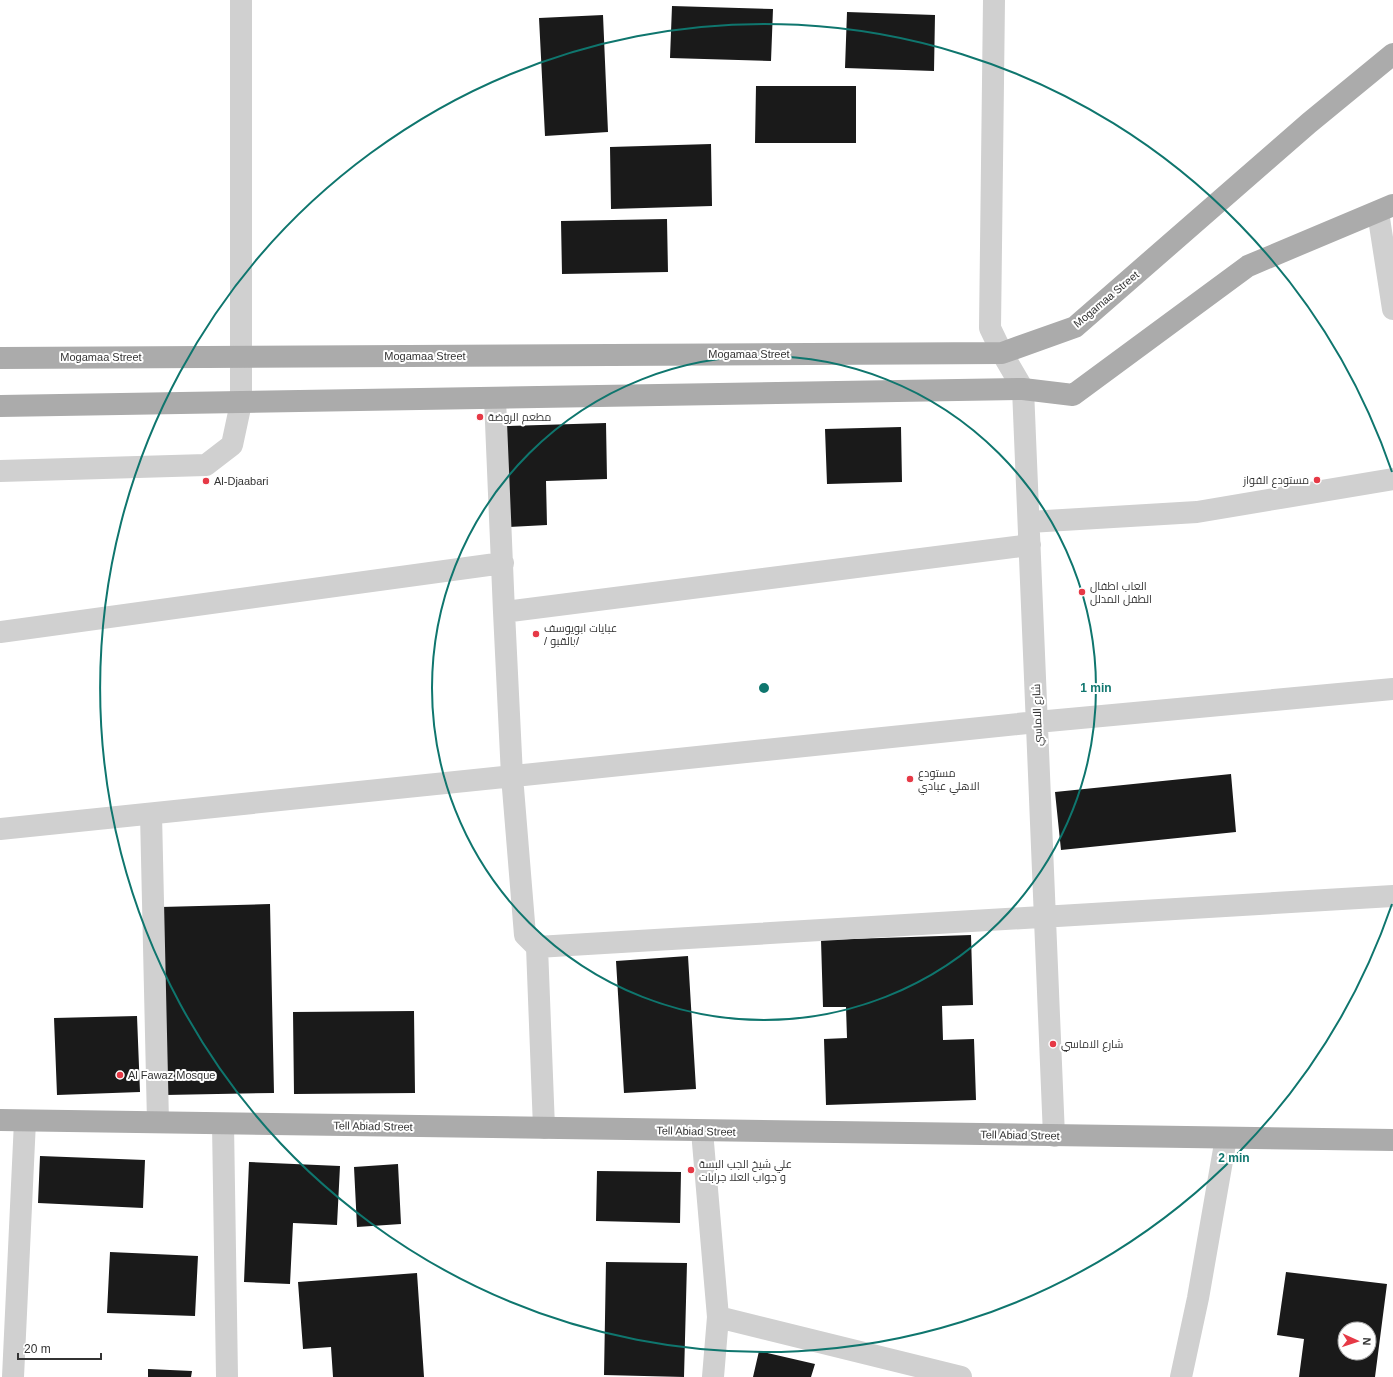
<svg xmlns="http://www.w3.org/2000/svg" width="1393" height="1377" font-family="Arial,Cairo,sans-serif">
<rect width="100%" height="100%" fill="#fff"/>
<path fill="#1a1a1a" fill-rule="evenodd" d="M672,6L773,9L771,61L670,58Z
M847,12L935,15L934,71L845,68Z
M603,15L608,132L545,136L539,18Z
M756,86H856V143H755Z
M711,144L712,206L611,209L610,147Z
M667,219L668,272L562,274L561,221Z
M606,423L607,479L546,481L547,525L509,527L506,426Z
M901,427L902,482L827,484L825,429Z
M1231,774L1236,832L1061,850L1055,792Z
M270,904L274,1093L165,1095L161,907Z
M971,935L973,1005L942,1006L943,1040L974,1039L976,1100L826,1105L824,1039L847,1038L846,1007H823L821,940Z
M688,956L696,1089L624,1093L616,961Z
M414,1011L415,1093L294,1094L293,1012Z
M137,1016L140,1092L57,1095L54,1018Z
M40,1156L145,1160L143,1208L38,1203Z
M249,1162L340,1166L337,1225L293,1223L290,1284L244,1282Z
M398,1164L401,1224L357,1227L354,1167Z
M597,1171L681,1172L680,1223L596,1221Z
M110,1252L198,1256L195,1316L107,1313Z
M606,1262L687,1263L684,1377L604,1375Z
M1286,1272L1387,1284L1375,1377H1299L1304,1339L1277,1335ZM1345,1329H1369V1353H1345Z
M417,1273L424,1377H333L331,1347L303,1349L298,1282Z
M759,1351L815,1364L811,1377H753Z
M148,1369L192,1371L191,1377H148Z"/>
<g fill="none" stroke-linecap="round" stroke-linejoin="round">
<path stroke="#d0d0d0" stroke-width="22" d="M994,0L990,328L1002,353L1023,389L1054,1136
M1378,212L1393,309
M495,399L504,612L1030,545
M0,471L206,465L232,445L241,403V0
M1029,522L1197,512L1393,479
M504,612L512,776L525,935L537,947L1393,896
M0,632L503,563
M151,814L158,1122
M0,829L1037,722L1393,689
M537,947L544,1128
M223,1124L227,1377
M702,1131L718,1317L713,1377
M718,1317L961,1377
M13,1377L25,1121
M1181,1377L1198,1298L1226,1138"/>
<path stroke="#ababab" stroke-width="22" d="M0,358L1002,353L1075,327L1309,123L1393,54
M0,406L1023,389L1073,395L1248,266L1393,205
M0,1120L1393,1140"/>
</g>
<g fill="none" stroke="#0f766e" stroke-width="2">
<circle cx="764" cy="688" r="332"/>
<path d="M1392 904A664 664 0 1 1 1392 472"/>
</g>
<g fill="#e63946" stroke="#fff" stroke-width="1.5">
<circle cx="480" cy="417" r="4"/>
<circle cx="1317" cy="480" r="4"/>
<circle cx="206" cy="481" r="4"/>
<circle cx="1082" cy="592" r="4"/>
<circle cx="536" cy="634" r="4"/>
<circle cx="910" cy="779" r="4"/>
<circle cx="1053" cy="1044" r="4"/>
<circle cx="120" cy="1075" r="4"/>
<circle cx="691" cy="1170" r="4"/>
</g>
<g text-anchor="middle" stroke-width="4" stroke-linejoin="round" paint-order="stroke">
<g font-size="11" fill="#333" stroke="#fff">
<text transform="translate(1106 299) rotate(-40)" y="4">Mogamaa Street</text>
<text x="749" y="358">Mogamaa Street</text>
<text x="425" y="360">Mogamaa Street</text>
<text x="101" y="361">Mogamaa Street</text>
<text transform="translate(1037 715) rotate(-92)" y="4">شارع الاماسي</text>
<text transform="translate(373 1126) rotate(1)" y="4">Tell Abiad Street</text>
<text transform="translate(696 1131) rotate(1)" y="4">Tell Abiad Street</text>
<text transform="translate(1020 1135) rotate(1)" y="4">Tell Abiad Street</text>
</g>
<g font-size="11" fill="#333" stroke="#fff" text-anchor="start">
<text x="488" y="421">مطعم الروضة</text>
<text x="1309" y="484" text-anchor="end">مستودع الفواز</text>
<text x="214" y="485">Al-Djaabari</text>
<text x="1090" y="590">العاب اطفال<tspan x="1090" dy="13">الطفل المدلل</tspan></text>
<text x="544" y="632">عبايات ابويوسف<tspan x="544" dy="13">/ بالقبو/</tspan></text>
<text x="918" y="777">مستودع<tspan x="918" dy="13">الاهلي عبادي</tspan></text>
<text x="1061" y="1048">شارع الاماسي</text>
<text x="128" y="1079">Al Fawaz Mosque</text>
<text x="699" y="1168">علي شيخ الجب البسة<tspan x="699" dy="13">و جواب العلا جرابات</tspan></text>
</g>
</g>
<circle cx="764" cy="688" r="6" fill="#0f766e" stroke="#fff" stroke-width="2"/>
<g font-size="12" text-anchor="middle" font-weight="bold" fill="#0f766e" stroke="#fff" stroke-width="4" stroke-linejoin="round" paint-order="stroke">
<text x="1096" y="692">1 min</text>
<text x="1234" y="1162">2 min</text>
</g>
<g transform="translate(1357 1341) rotate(93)"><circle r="19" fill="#ffffff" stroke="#adadad"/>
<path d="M0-3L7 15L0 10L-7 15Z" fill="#e63946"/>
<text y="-6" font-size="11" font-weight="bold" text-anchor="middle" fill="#333333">N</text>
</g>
<path d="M18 1353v6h83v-6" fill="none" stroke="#333333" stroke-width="2"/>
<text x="24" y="1353" font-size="12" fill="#333333" stroke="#ffffff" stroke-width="3" paint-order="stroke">20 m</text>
</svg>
